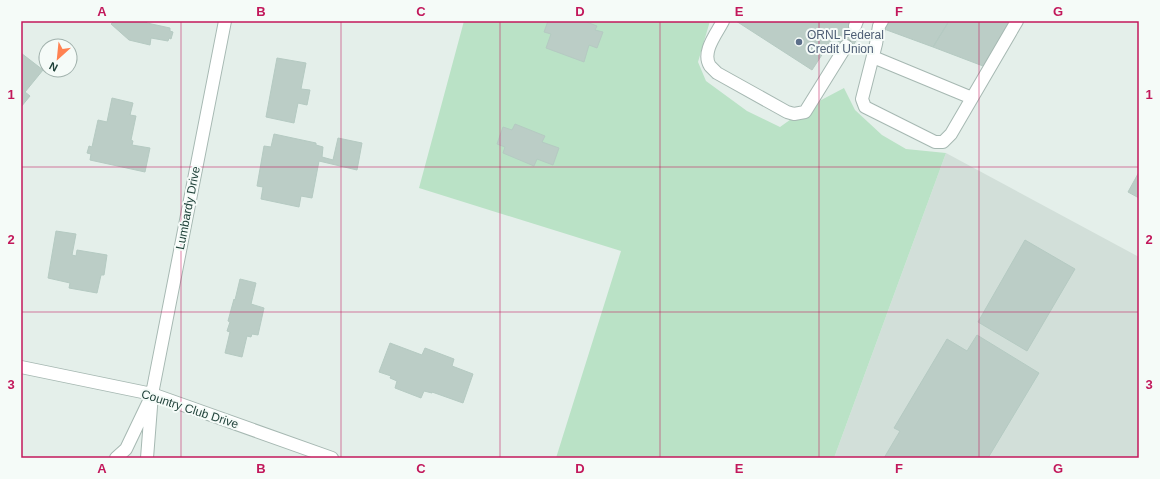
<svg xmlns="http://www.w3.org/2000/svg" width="1160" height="479" font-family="Helvetica,sans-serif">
<rect width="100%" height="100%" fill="#e4efea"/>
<path fill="#d2dfd9" d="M946,153L1139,257V458H834Z"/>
<path fill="#bae2c6" d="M464,21H710L698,62L706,81L747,111L780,127L808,107L844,88L855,110L882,135L906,149L946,153L834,458H556L621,251L419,188Z"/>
<path fill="#bbcdc6" stroke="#b5cac2" d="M114,21H145L147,23L170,28V31L173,32L171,39L169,38L168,41L151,38L150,45L129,40L111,24Z
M548,21H584L597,26L595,30L603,32L597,48L589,45L584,62L546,48L551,34L544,32Z
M736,21H847L862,31L851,49L833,38L812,70Z
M889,21H949L933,47L884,29Z
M949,21H1010L983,66L933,47Z
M21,53L43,70L25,92L30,96L21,107Z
M277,58L306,63L301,89L310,90L307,105L298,103L294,123L266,117Z
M112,98L133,103L130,115L136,116L131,140L133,141L132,145L150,148L145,172L90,160L91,154L87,153L89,146L92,147L98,120L107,122Z
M515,124L545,136L542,142L559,148L553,165L537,159L534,166L503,153L505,147L497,144L503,127L512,130Z
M274,134L316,143V145L323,147L322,157L333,160L338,138L362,143L357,170L319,161L312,198L301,196L299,207L261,199L263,187L257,186L264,146L271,147Z
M1139,172V198L1128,192Z
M56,231L76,234L72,255L76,256L77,250L107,255L104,275H101L97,293L69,288L70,283L48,278Z
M1025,240L1075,269L1027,351L978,322Z
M240,279L256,283L251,304L264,308L258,335L252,334L251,337L247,336L242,357L225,353L230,332L227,331L230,322L228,321L234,299L235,300Z
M977,335L1039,373L988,458H884L900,431L894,428L947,339L967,351Z
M390,343L422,355L425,348L454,359L452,366L473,374L463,403L432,392V393L424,391L421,398L395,388L397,381L390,378L391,376L379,372Z"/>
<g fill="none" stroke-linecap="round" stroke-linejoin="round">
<path stroke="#bdcdc7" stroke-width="12" stroke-dasharray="12 6" stroke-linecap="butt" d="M846,46L855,26"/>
<defs>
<path id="minor" d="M723,21C717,33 701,52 710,66C712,68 715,71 717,73L787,112L794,114L805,112L846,46
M882,21L879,26L876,44L862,99L865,107L935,142H943L951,134L1017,21
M855,26L857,21
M873,57L972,98
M21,367L152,394L332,458
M116,458L126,449L149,401
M147,458L152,394L225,21"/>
</defs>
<use href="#minor" stroke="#a6b8b2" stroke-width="14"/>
<use href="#minor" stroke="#fff" stroke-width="12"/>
</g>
<path fill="none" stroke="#c2185b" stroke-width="1" stroke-opacity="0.55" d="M181,21V458M341,21V458M500,21V458M660,21V458M819,21V458M979,21V458M21,167H1139M21,312H1139"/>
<circle fill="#5c6f8a" stroke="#f5fbf8" stroke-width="1.5" cx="799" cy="42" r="4"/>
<g text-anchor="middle" stroke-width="4" stroke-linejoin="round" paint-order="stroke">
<g font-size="12" fill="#4e5e75" stroke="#f5fbf8" text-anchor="start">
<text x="807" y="39">ORNL Federal<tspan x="807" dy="14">Credit Union</tspan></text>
</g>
<g font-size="12" fill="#21433b" stroke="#f5fbf8">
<text transform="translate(188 208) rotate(-79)" y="4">Lumbardy Drive</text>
<text transform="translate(190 409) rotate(18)" y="4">Country Club Drive</text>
</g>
</g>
<rect width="1160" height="479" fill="none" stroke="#f5fbf8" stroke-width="44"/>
<g transform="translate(58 58) rotate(207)"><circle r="19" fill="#f5fbf8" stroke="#a0b1ac"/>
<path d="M0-3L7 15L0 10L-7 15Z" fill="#ff8252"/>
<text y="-6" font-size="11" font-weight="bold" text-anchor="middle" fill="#21433b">N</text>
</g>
<rect x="22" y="22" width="1116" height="435" fill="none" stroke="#c2185b" stroke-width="1.5"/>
<g font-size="13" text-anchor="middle" font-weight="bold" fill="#c2185b">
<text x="102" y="16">A</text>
<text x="261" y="16">B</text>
<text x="421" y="16">C</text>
<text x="580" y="16">D</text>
<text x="739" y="16">E</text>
<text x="899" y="16">F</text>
<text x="1058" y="16">G</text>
<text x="11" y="99">1</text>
<text x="1149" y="99">1</text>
<text x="11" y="244">2</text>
<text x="1149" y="244">2</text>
<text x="11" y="389">3</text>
<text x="1149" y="389">3</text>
<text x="102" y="473">A</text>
<text x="261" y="473">B</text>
<text x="421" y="473">C</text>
<text x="580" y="473">D</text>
<text x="739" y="473">E</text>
<text x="899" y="473">F</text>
<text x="1058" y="473">G</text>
</g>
</svg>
